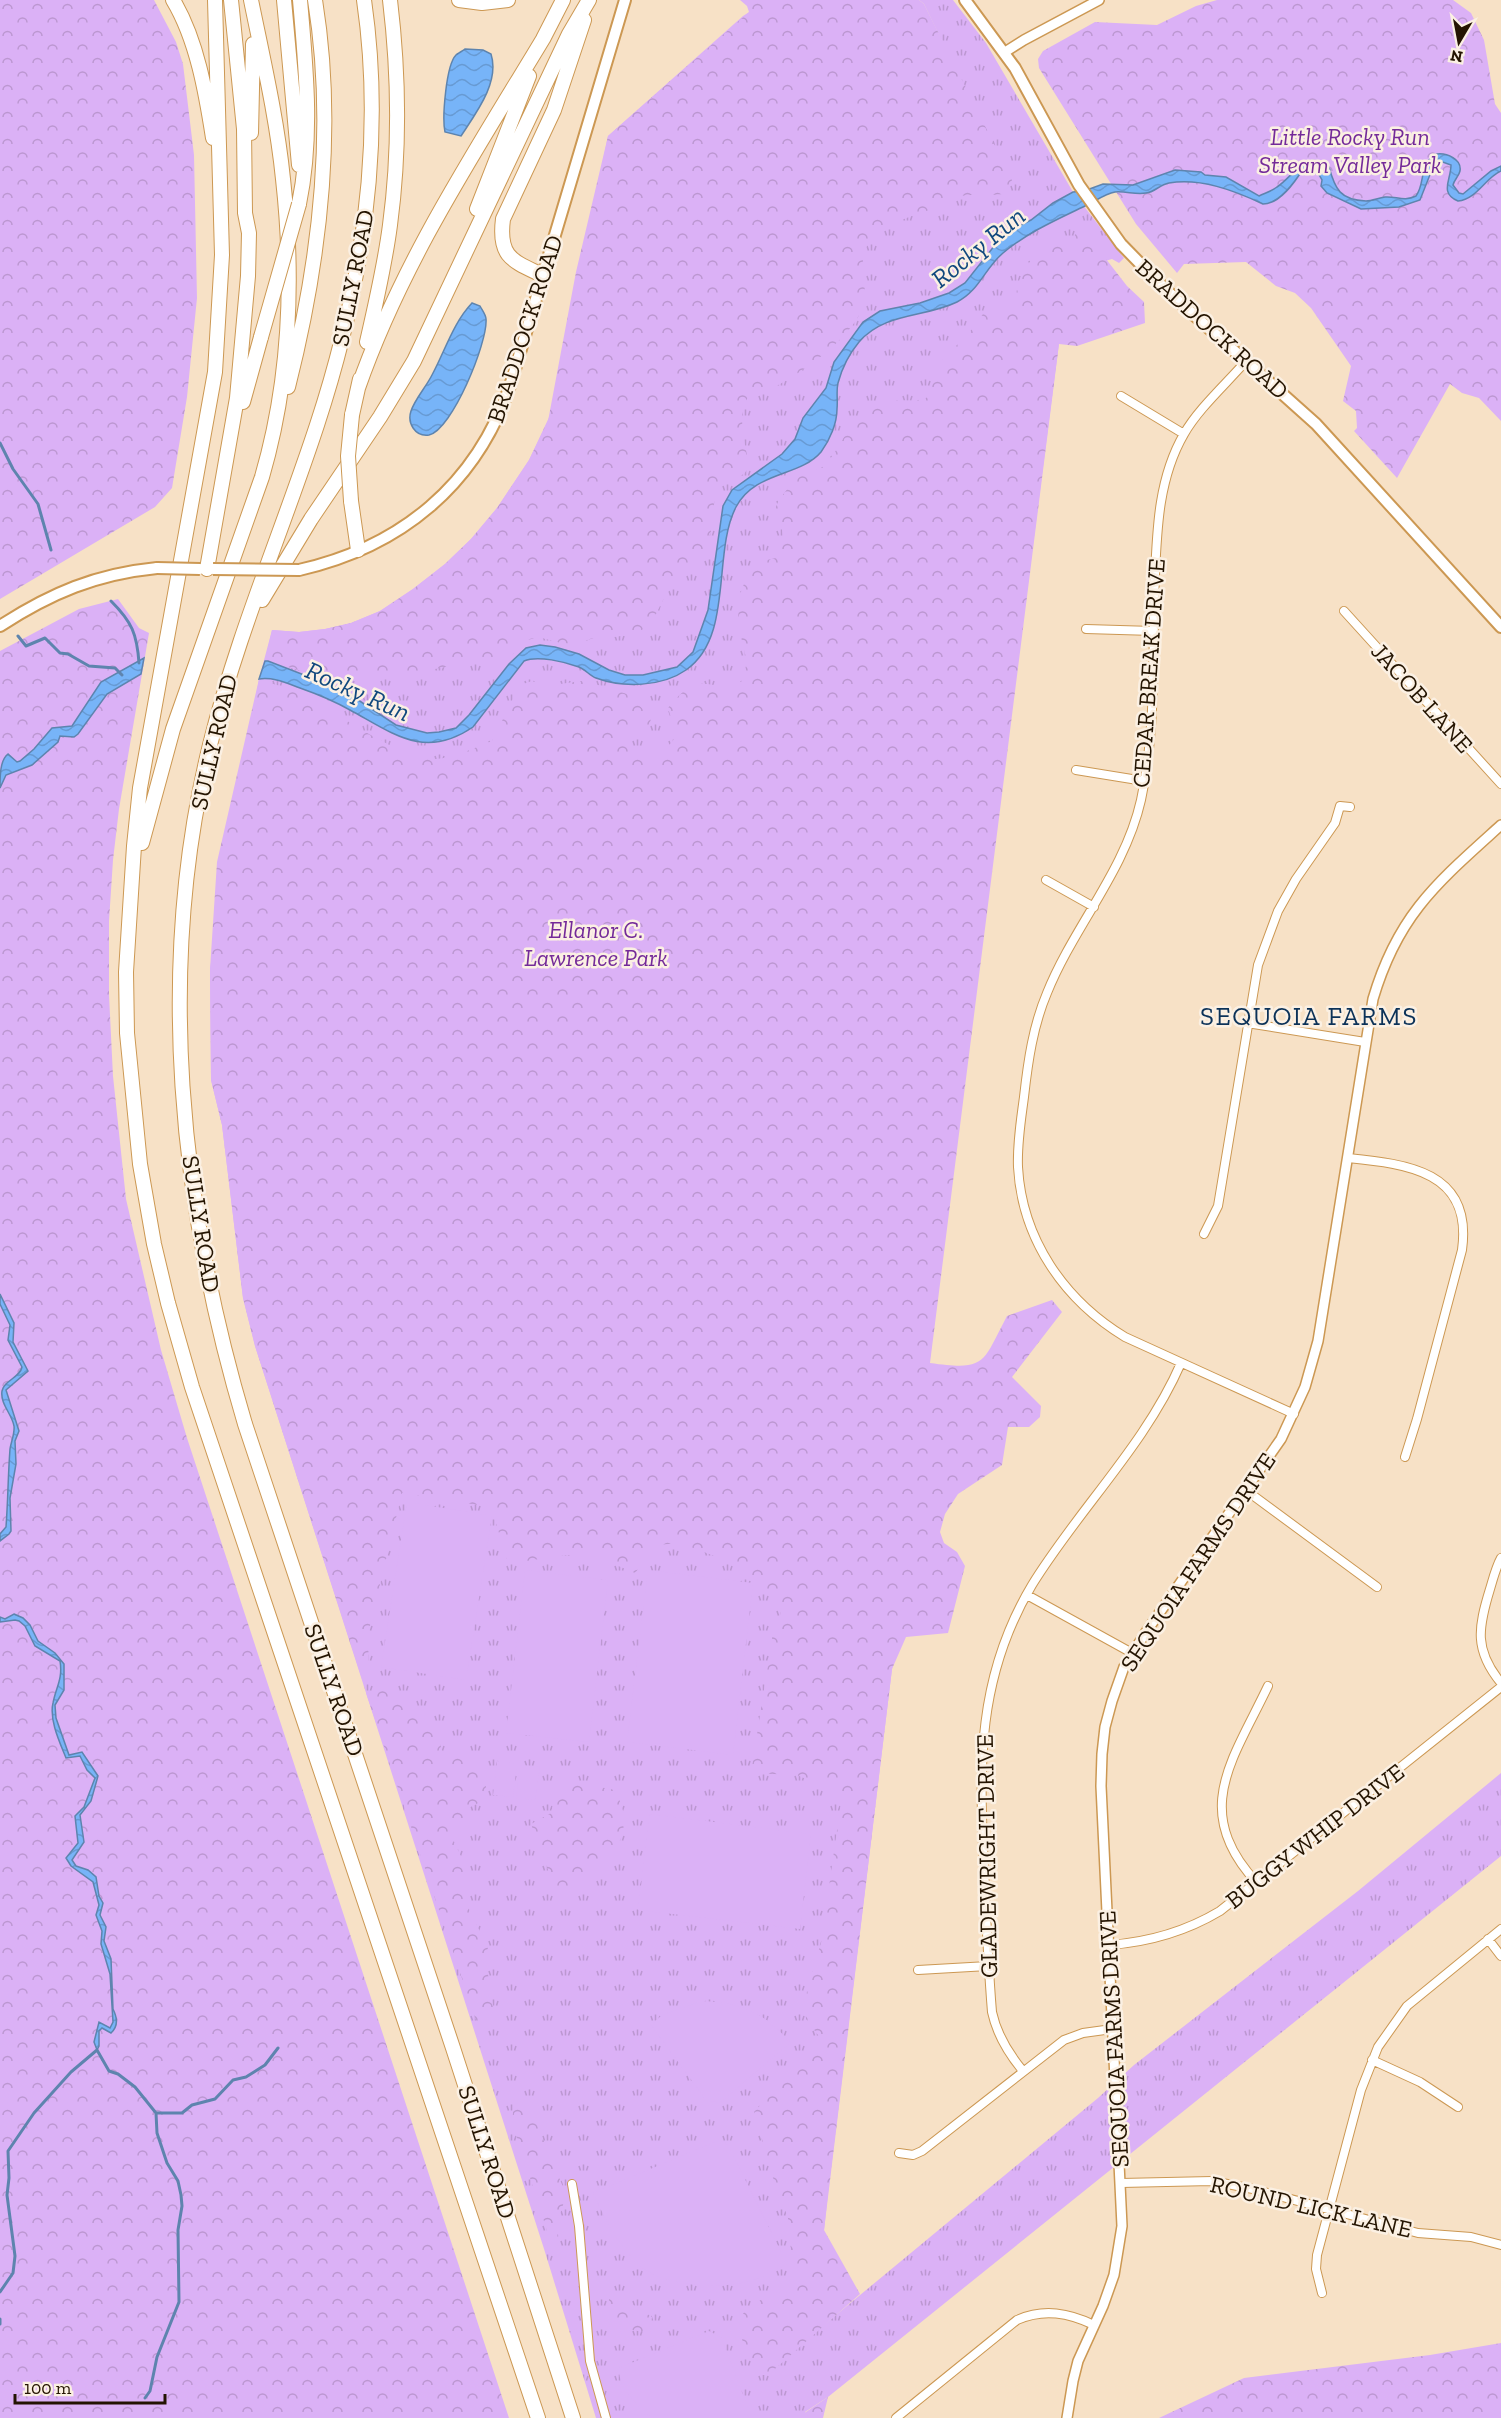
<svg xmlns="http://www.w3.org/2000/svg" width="1501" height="2418" font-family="'Zilla Slab',serif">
<defs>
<pattern id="grass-tufts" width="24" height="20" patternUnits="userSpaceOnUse" patternTransform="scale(1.5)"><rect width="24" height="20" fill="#dbb1f6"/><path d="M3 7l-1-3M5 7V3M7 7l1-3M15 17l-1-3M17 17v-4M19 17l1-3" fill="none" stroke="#bc97d1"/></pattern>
<pattern id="forest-crowns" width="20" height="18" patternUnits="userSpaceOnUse" patternTransform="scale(1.5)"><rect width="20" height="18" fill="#dbb1f6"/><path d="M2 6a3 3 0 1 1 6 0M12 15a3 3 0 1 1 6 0" fill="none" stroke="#bc97d1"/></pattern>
<pattern id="water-waves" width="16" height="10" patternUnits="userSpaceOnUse" patternTransform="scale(1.5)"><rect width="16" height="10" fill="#77b4f8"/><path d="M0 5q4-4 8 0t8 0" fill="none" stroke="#679ad3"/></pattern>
</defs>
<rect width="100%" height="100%" fill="#f7e1c6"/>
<path fill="url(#grass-tufts)" d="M919,0H953L986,43L1073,192L1124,258L1119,263L1112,259L1088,266L1059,343L965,1072L828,2193L813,2334L1098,2098L1134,2065L1358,1891L1501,1773V1856L828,2397L805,2412V2418H596L545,2252L255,1346L243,1298L222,1125L211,1080L210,969L259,679L272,630L299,632L325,629L351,623L380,611L413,589L445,564L471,539L497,508L529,460L552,411L608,136L743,16L765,2L942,41L924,4Z"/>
<path fill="url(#forest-crowns)" d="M0,0H154L176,42L183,64L194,155L197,298L187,397L172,488L155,507L0,599Z
M740,0H919L924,4L1012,180L1008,189L1003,194C988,196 972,193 957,197C953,199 949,202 945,204C920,215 888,219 869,243C856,260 868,283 864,302C857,336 799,375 769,390C764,392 757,392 751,393C734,413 746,443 749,467L744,474L724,483L717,494L712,511L711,531L705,550L696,563L666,594L652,622L638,633L615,637L603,635L575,644L561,643L538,637L521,642L513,654L501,663L484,665L470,662L420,672L385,673L332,679L265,661L272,630L299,632L325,629L351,623L380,611L413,589L445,564L471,539L497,508L529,460L548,421L576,272L608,136L749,12L747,6Z
M1217,0H1453L1471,13L1484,40L1495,104L1501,113V421L1479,398L1462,393L1450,384L1397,478L1354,431L1357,428L1356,411L1343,401L1351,366L1311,308L1295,293L1276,286L1246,262L1184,264L1177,273L1136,224L1039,68L1038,59L1043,51L1095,22L1157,25L1196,6Z
M1078,223L1127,286L1144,302L1145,323L1077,346L1059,344L930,1363C987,1371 982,1363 1007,1316L1052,1300L1062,1312L1012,1377L1041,1406L1040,1417L1029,1427H1008L1002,1465L958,1494L945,1514L940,1532L944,1543L957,1552L965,1566L948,1633L906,1637L892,1669L824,2230L860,2294L768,2375H757C752,2361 739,2338 739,2325C738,2305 780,2292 794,2284L788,2218L772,2175L754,2112L821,2039L806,2019L805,2004L808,1985L821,1943L842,1795L797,1775L751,1773L773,1632L781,1613L759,1580L733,1563L680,1543L657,1545L635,1573L592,1555H567L526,1561L507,1559L491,1507L402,1493L369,1630L368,1668L362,1679L255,1346L243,1298L222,1125L211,1080L210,969L217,862L259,679C275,685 293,689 307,697C338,713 401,760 435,759C455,758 473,748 492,741L520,685L532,681L546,686L581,681L602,686L630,695L651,718L649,728L641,732L634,731L629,737C637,767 671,753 678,731L672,721L668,708C704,662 714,699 742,681L747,662L738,624L739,597L747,576L758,562L776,558L784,543L781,523L775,521C776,517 775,511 776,507C779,497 797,477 805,473C812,469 821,470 826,464C843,445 850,416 875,405C896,396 912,405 928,397L937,366L974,327L985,311L1006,306L1016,298C1017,273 1033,255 1052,241L1060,242L1071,251Z
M118,599L139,628L149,633L119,809L113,860L109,921V995L113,1076L126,1199L161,1350L187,1438L509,2418H0V651L79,609Z
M381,1689L416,1709L430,1722L439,1737L443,1758L461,1753L473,1764L488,1773L484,1800L461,1812L467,1823L451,1835L464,1863L465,1901L488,1948L485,1955L495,2020L493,2027L477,2023L366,1693Z
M559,1779L615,1790C619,1799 623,1807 624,1817C626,1849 594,1883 566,1892L554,1886L531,1824L551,1813Z
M519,2098L526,2100L530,2108L563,2187L565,2199L557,2223L559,2245L552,2246L512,2122L514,2103Z
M610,2294H616L652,2317L650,2330C637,2335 620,2325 609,2319L607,2312Z
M1501,2343V2418H1159L1244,2378L1430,2355Z
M828,2397L823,2418H797Z"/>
<path fill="#dbb1f6" d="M407,1502L492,1516L466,1680L381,1667Z
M525,1570L608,1580L589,1742L506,1733Z
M648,1570L753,1583L733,1755L627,1742Z
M497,1761L517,1764L513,1797L493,1795Z
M520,1765L540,1767L535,1800L516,1798Z
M650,1814L811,1834L800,1929L638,1910Z
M702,2001C739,2002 767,2013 790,2043L720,2103L706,2100L651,2025L662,2015Z
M717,2141H723L728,2145L787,2264C774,2271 760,2279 746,2282C718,2289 663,2286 640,2266C618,2246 605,2219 593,2193Z
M709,2331L721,2337L752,2418H652C637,2405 618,2389 619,2368Z"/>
<path fill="url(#water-waves)" stroke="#5e84ae" stroke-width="1.5" d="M465,49L483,50L491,54C500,82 476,113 461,136L445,132C442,118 446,65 456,55C457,54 464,50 465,49Z
M1437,154C1447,153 1462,159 1460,171C1459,176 1454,180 1453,185L1459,193L1463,194L1491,171L1501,166V171C1485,178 1477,199 1458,201C1439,193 1451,180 1451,165L1440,161L1435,162L1420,200L1399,207L1361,209L1327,193L1321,186L1322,180L1318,173L1303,169C1295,182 1279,204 1263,204C1233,190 1201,178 1169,183C1159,185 1155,192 1146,193C1136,195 1126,191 1115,192C1105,194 1097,200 1087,205C1058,219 1028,232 1003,253C985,268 979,291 957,302C924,318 885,312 859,342C849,354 842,368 838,383C836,391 838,400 837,409C837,423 830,440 821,452C800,477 755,471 736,507C712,553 734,637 686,670C662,687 623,688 596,678C590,676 586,670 579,667C565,662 538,655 524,661L473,727C425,760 394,734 350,710C334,701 317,694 300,688C286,683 274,677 259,679L265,661H268L343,690L396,725L427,733L439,732L456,728L469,715L509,664L526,648L540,645L555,647L579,654L609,670L625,675H643L677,667L693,652L708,610L723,506L732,490L782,454L795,439L803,418L826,388L834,362L863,322L880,311L920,303L949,293L965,283L995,245L1011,230L1031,220L1053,203L1073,192L1084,191L1103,184L1133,185L1175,170L1201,172L1205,175L1226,177L1259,196C1265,193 1272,191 1277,187C1294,176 1306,148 1329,167C1335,189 1340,200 1366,201C1372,201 1378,198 1385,197C1396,196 1404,202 1416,196C1426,183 1418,163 1437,154Z
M472,303L480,306C482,310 486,315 486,319C488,342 452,430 429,435C415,437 407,423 411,411C415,399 426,387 432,375C445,351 453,323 472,303Z
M144,658L141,674L107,694L78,734L74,737L60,736L58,742L32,765L6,775L0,788C0,776 0,760 8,754L17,762L20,761L34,749L52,728L72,726L101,682Z
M0,1294L14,1323L13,1342L28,1371L6,1390L19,1431L15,1441L16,1464L10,1498L11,1531L9,1534L0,1541V1534L6,1527C8,1501 8,1475 10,1449C11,1442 15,1433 14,1426C12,1414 0,1404 2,1391C4,1380 20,1378 22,1367L8,1340L10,1325L0,1304Z
M14,1614L23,1618L30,1625L38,1641L55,1653L64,1664V1690L55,1705L56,1718L69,1755L82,1752L98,1776L91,1801L80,1815L84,1842L72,1860L76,1866L88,1870L96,1877L99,1896L103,1903L100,1915L106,1927L104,1941L111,1959L113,2009C117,2017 119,2026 111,2033L102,2028L99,2031V2046L97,2050L94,2042L99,2022L110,2028L113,2022L110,1974L101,1944L102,1931L96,1915L99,1905L93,1882L71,1866L66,1858L78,1843L75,1816L84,1807L95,1778L87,1770L80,1756L66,1758C60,1743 49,1720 53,1703C56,1687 63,1679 60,1661L35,1646L25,1626L19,1621L15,1620L0,1622V1617L5,1619Z"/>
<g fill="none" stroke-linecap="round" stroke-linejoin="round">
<path stroke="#5e84ae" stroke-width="3" d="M0,443L13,469L38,504L51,550
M111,601C132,622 137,634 139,663
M18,636L26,646L45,638L60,653L68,654L89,666L115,668L122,675
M156,2113H182L192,2105L215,2099L233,2080L246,2077L265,2065L278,2048
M0,2292L13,2273L15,2256L7,2195L9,2178L8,2151L34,2113L71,2072L97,2050L109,2071L118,2074L135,2087L156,2113L157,2133L167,2163L178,2181L181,2195L182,2206L178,2230L179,2302L157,2357L150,2391L145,2398
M0,2319V2324"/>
<defs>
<path id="minor" d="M1246,361C1227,383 1198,409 1184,434C1159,477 1157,527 1155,575C1152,649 1157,727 1141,800C1125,871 1074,926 1047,993C1033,1026 1028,1061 1024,1097C1021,1120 1017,1143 1018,1167C1022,1239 1064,1300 1125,1337L1294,1414
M1121,396L1184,434
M1344,611L1501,784
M1086,629L1153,631
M1076,770L1144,781
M1046,880L1094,907
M1247,1023L1365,1042
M1348,1158C1407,1164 1473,1171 1462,1250L1417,1419L1405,1457
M1204,1234L1218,1206L1258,965L1278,911L1296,879L1335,823L1340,806L1350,807
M1247,1491L1377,1587
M1501,1558C1496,1567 1493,1579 1490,1589C1478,1628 1474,1650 1501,1683
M1027,1595L1132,1653
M1257,1883C1190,1811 1233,1760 1268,1686
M1488,1939L1501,1956
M1109,1945C1150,1942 1185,1932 1220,1911L1501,1687
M918,1970L988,1966
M1372,2060L1420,2082L1458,2107
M1023,2071C1008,2053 997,2035 992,2012C988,1964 986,1915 984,1867C979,1765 977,1677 1032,1585C1078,1510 1146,1444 1181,1363
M899,2153L913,2155L922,2151L1064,2040L1083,2033L1112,2029
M1121,2183L1212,2181L1253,2189L1418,2233L1471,2237L1501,2245
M572,2184L579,2226L590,2361L606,2418
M1322,2293L1316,2269L1317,2255L1361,2090L1378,2047L1407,2006L1501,1929
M896,2418L1017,2320C1044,2308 1069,2313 1094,2325"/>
<path id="tertiary" d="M1005,52L1024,40L1099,0
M1067,2418L1073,2381L1078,2361L1103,2306L1114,2275L1122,2226L1101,1786L1102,1754L1105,1727L1112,1701L1124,1667L1146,1632L1281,1439L1305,1387L1318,1341L1373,999C1398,914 1438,882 1501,825"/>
<path id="secondary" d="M965,0L1015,68L1079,185L1121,244L1166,290L1316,424L1501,627
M299,570C401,547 476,485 510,386L625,0
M0,626C51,593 96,574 157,568"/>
<path id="motorway" d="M173,0C197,40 206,93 213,138
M215,0L222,255L215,372L140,788L134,846L126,972L127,1033L140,1164L154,1244L168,1303L192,1387L538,2418
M284,0L299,165
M364,0C385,144 362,288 317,425C282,532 237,635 210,745C155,968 180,1206 245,1424L453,2048L573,2418
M459,0L482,3L508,0
M251,133L253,44
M299,204C313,136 306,69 300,0
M477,209L529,76
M544,276C513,261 498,258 503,219L554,110L584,20
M367,342C376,303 385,264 390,225C400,150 399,75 390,0
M288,387C320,261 336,129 315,0
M358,388C402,262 475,152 543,39L563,0
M243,402L261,337
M352,415L360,379
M351,501L358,550
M207,569L237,398L248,276L249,233L245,213L244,129L231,0
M262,600L311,519L380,417L414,361L569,34L589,0
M142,843L173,729L262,477C290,381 294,278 283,179C277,119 263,59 251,0"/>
</defs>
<use href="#minor" stroke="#cc9853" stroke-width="10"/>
<use href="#tertiary" stroke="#cc9853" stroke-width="12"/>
<use href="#secondary" stroke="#cc9853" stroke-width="14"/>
<use href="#motorway" stroke="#cc9853" stroke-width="16"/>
<use href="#minor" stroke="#fff" stroke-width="8"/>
<use href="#tertiary" stroke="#fff" stroke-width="9"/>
<use href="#secondary" stroke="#fff" stroke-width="10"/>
<use href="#motorway" stroke="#fff" stroke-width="14"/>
<defs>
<path id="secondary-bridge" d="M157,568L200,569
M213,569L299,570"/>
<path id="motorway-bridge" d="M261,337L299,204
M351,501L348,456L352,415"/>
</defs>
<use href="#secondary-bridge" stroke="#cc9853" stroke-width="14" stroke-linecap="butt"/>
<use href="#motorway-bridge" stroke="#cc9853" stroke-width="16" stroke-linecap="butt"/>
<use href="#secondary-bridge" stroke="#fff" stroke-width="10"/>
<use href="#motorway-bridge" stroke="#fff" stroke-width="14"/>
</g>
<g text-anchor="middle" stroke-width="5" stroke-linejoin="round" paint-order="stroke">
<g font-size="24" font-style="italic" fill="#742a99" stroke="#fbf0e3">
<text x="1350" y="145">Little Rocky Run<tspan x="1350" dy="28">Stream Valley Park</tspan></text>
<text x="596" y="938">Ellanor C.<tspan x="596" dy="28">Lawrence Park</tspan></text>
</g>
<g font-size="24" fill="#241401" stroke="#fbf0e3">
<text transform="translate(353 278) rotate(-79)" y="8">SULLY ROAD</text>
<text transform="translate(525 329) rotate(-72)" y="8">BRADDOCK ROAD</text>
<text transform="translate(1212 329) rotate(42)" y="8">BRADDOCK ROAD</text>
<text transform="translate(1149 673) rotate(-86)" y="8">CEDAR BREAK DRIVE</text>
<text transform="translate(1422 698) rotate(48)" y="8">JACOB LANE</text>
<text transform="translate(214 742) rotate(-77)" y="8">SULLY ROAD</text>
<text transform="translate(201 1224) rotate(81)" y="8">SULLY ROAD</text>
<text transform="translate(1198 1562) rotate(-56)" y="8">SEQUOIA FARMS DRIVE</text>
<text transform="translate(334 1690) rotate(71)" y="8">SULLY ROAD</text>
<text transform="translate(1315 1836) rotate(-38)" y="8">BUGGY WHIP DRIVE</text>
<text transform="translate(987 1856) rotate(-91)" y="8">GLADEWRIGHT DRIVE</text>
<text transform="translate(1114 2039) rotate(-93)" y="8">SEQUOIA FARMS DRIVE</text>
<text transform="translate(487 2152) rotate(72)" y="8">SULLY ROAD</text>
<text transform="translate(1311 2207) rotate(13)" y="8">ROUND LICK LANE</text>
</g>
<g font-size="26" font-style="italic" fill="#11487e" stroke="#fbf0e3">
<text transform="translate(978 247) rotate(-39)" y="9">Rocky Run</text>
<text transform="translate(358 691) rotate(24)" y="9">Rocky Run</text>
</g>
<g font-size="26" letter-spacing="1.5" fill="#0c3258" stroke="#fbf0e3">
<text x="1309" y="1025">SEQUOIA FARMS</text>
</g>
</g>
<g transform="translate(1459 42) rotate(190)" stroke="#fbf0e3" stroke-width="4.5" paint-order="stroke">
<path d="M0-4.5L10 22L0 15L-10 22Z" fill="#241401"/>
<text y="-9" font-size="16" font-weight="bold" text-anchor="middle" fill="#241401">N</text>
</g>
<path d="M15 2394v9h150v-9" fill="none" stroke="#241401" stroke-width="3"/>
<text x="24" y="2394" font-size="18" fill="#241401" stroke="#fbf0e3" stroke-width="4.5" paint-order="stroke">100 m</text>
</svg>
